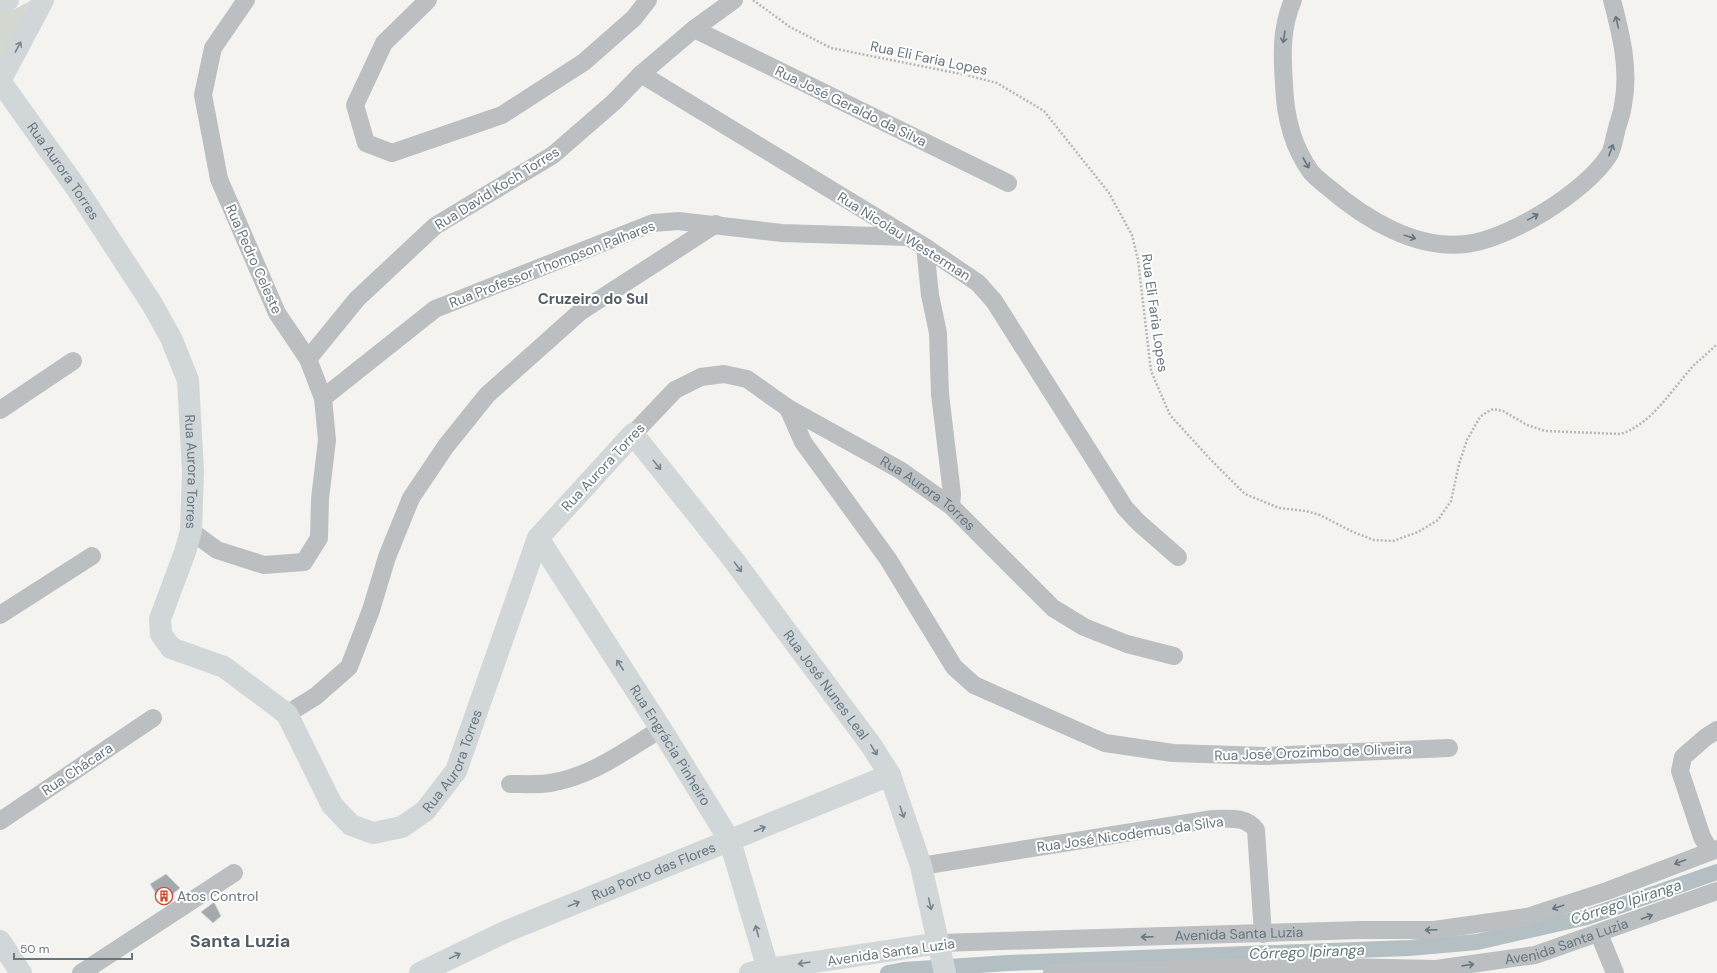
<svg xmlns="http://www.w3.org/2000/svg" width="1717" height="973" font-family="'DM Sans',sans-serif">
<rect width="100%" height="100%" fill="#f4f3f0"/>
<path fill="#d3d8d0" d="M30,1L0,59V12L15,9Z"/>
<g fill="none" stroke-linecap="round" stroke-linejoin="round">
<path stroke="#b3bfc2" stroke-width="16" d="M888,973L904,970L1008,963L1409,948L1477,942L1587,917L1717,872"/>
</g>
<path fill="#a3aaaf" stroke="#d5d5d3" d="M166,874L180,888L162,903L150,884Z
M214,902L221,916L213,923L201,912Z"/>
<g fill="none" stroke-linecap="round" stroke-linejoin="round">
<path stroke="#b5b8ba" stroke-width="2.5" stroke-dasharray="2 2" stroke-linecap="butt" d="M753,0L790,27L831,48L966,75L997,83L1044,111L1109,193L1132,235L1138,260L1151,371L1170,415L1211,460L1245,494L1279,508L1306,511L1320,515L1353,532L1374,540L1393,541L1418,532L1438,520L1451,501L1459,464L1467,440L1480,417L1487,412L1493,409L1503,411L1527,425L1545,431L1621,434C1653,423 1672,389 1694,365C1702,358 1710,351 1717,344"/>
<g stroke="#bbbfc2" stroke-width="18">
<path d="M428,0L384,43L355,105L366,143L392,153L502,115L584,62L634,18L648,0"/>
<path d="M1293,0C1281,27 1282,55 1284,84C1285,116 1292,146 1311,172C1316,178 1323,183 1329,188C1365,219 1416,250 1466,244C1509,239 1586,192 1609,155C1613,149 1614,139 1616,132C1618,123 1622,114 1623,105C1630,70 1621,34 1612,0"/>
<path d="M694,29L1008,183"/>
<path d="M641,74L925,247L978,283L994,301L1125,508L1138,522L1178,557"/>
<path d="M925,247L930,295L938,333L940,394L952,494L951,506"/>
<path d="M308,359L357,299L435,226L553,155L614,102L641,74L694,29L734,0"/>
<path d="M323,398L435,309L653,223L678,221L782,233L907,237"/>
<path d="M788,408L803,442L888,559L954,667L974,685L1105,743L1173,753L1265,756L1449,748"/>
<path d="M0,410L73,361"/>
<path id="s1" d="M633,434L675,390L701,377L724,374L747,379L788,408L900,470L951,506L1053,608L1084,627L1127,644L1174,656"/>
<path d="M191,531L217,550L264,565L304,562L319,538L320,499L327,440L323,398L308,359L277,313L219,179L203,95L213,48L246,0"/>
<path d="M0,615L92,556"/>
<path d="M287,714L316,696L349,667L371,610L387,557L411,498L446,446L487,395L580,312L716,224"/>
<path d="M510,784C523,784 537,785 550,783C591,777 626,750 661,729"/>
<path d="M0,821L153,718"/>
<path d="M1710,851L1702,837L1680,771L1683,757L1706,737L1717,730"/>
<path d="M921,866L1213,819C1230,819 1246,816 1256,830L1263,934"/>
<path d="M1599,934L1615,973"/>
<path id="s2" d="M939,943L1360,930H1434L1527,917L1607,891L1717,849"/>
<path d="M81,973L234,873"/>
<path id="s3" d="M1052,973L1292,966L1436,969L1535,955L1717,891"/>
</g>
<g stroke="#d1d6d9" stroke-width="22">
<path d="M0,1L8,0"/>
<path id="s4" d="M0,81L77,189L152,304L171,338L188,380L193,471L191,531L185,552L160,619L161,634L171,648L224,667L287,714L332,805L351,825L373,833L402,827L425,811L456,771L538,538L633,434L732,558L871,745L890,775L921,866L945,973"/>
<path d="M0,81L43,0"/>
<path id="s5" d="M538,538L661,729L730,841L768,969"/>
<path d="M0,941L21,973"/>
<path id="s6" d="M420,973L507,931L890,775"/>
<path d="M750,973L768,969L939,943"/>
</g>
</g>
<defs><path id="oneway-shaft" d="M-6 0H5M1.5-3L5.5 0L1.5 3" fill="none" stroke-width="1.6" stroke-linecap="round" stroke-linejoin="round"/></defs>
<g stroke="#66757e">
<use href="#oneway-shaft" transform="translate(1617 22) rotate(-103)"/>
<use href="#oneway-shaft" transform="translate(1284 37) rotate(99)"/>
<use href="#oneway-shaft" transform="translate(1611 150) rotate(-70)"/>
<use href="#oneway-shaft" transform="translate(1306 163) rotate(61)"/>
<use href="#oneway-shaft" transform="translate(1533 217) rotate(-29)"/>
<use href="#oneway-shaft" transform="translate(1410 237) rotate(16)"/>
<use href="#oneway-shaft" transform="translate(1680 862) rotate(159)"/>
<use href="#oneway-shaft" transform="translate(1558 907) rotate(162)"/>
<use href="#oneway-shaft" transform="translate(1647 917) rotate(-20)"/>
<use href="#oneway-shaft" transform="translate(1431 930) rotate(178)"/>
<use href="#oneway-shaft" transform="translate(1147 937) rotate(178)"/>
<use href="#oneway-shaft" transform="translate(1468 965) rotate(-8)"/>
</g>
<g stroke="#76848c">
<use href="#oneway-shaft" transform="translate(18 47) rotate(-62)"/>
<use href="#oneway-shaft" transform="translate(657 465) rotate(51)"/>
<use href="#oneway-shaft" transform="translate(738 567) rotate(53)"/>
<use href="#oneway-shaft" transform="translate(620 665) rotate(-123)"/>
<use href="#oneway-shaft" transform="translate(874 750) rotate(58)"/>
<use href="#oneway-shaft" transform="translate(902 812) rotate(71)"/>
<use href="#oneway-shaft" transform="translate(760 829) rotate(-22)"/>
<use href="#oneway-shaft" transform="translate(574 904) rotate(-22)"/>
<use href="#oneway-shaft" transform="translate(930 904) rotate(77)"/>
<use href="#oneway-shaft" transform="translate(757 931) rotate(-105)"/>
<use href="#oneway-shaft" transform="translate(455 956) rotate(-25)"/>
<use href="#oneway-shaft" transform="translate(804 963) rotate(172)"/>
</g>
<defs>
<symbol id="building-ring" viewBox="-11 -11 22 22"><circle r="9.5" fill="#fff" stroke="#d14b33" stroke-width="1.5"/><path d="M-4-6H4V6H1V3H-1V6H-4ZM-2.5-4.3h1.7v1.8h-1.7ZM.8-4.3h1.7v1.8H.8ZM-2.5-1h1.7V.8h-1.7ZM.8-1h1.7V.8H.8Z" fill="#d14b33"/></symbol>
</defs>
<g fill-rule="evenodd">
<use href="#building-ring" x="154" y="886" width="20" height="20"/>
</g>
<g text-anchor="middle" stroke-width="4" stroke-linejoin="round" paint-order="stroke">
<g font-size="14" fill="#66757e" stroke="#fff">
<text transform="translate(929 58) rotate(12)" y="5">Rua Eli Faria Lopes</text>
<text transform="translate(851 106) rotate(26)" y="5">Rua José Geraldo da Silva</text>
<text dy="5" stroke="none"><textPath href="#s4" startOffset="110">Rua Aurora Torres</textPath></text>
<text transform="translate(497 188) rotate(-32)" y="5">Rua David Koch Torres</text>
<text transform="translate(904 236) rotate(32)" y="5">Rua Nicolau Westerman</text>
<text transform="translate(254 259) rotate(66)" y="5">Rua Pedro Celeste</text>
<text transform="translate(552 264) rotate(-21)" y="5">Rua Professor Thompson Palhares</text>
<text transform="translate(1155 313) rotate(82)" y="5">Rua Eli Faria Lopes</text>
<text transform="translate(603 467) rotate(-47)" y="5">Rua Aurora Torres</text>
<text dy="5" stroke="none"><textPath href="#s4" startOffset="446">Rua Aurora Torres</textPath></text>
<text dy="5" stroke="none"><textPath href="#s1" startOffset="351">Rua Aurora Torres</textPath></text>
<text dy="5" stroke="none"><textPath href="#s4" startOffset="1731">Rua José Nunes Leal</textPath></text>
<text dy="5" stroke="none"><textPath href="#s5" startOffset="246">Rua Engrácia Pinheiro</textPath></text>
<text transform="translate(1313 752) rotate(-2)" y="5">Rua José Orozimbo de Oliveira</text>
<text dy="5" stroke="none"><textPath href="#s4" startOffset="1034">Rua Aurora Torres</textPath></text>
<text transform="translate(77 769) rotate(-34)" y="5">Rua Chácara</text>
<text transform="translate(1130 834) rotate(-8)" y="5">Rua José Nicodemus da Silva</text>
<text dy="5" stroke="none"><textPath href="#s6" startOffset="255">Rua Porto das Flores</textPath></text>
<text dy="5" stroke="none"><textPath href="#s2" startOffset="300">Avenida Santa Luzia</textPath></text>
<text dy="5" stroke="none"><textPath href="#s3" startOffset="518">Avenida Santa Luzia</textPath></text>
<text transform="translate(891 952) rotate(-8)" y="5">Avenida Santa Luzia</text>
</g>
<g font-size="14" fill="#66757e" stroke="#fff" text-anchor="start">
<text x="177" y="901">Atos Control</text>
</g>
<g font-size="15" font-weight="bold" fill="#535e64" stroke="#fff">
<text x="593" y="304">Cruzeiro do Sul</text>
</g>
<g font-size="15" font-style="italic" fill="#61777b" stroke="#fff">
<text transform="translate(1626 902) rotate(-18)" y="5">Córrego Ipiranga</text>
<text transform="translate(1307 952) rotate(-2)" y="5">Córrego Ipiranga</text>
</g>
<g font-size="18" font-weight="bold" fill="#535e64" stroke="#fff">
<text x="240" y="947">Santa Luzia</text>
</g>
</g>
<path d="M14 953v6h118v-6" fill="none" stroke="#66757e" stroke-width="2"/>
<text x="20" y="953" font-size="12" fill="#66757e" stroke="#ffffff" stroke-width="3" paint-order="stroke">50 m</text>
</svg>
